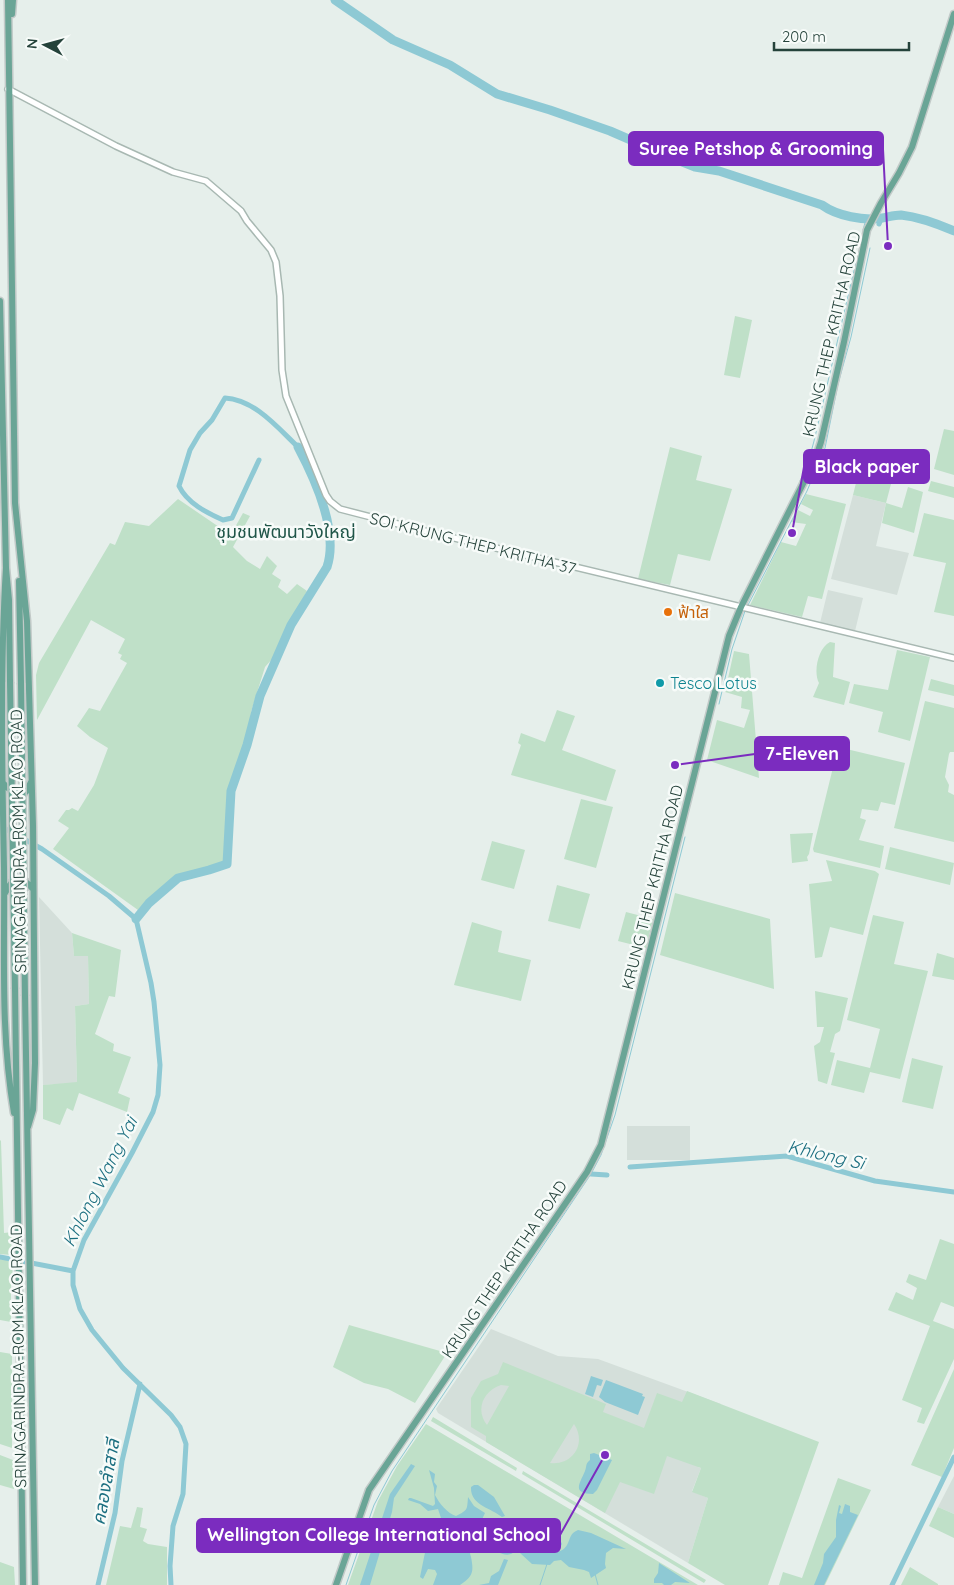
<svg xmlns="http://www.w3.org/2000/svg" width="954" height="1585" font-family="Quicksand,'Noto Sans Thai',sans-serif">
<rect width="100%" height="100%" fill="#e6efeb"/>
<path fill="#d4dfda" d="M853,495L886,503L876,546L909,553L897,595L831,579Z
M828,590L863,598L855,631L820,623Z
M39,897L72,933L74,956H88L89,1004L75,1006L77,1083L43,1085Z
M627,1126H690V1160H627Z
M491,1329L558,1356L598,1359L721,1404L698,1467L701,1468L692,1491L708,1498L688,1563L438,1413L436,1409Z
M954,1476V1514L938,1507Z"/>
<path fill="#bfe0c8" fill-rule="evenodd" d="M735,316L752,320L740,378L724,375Z
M944,429L954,431V475L934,469Z
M670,447L702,456L696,480L732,489L710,561L678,554L670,585L638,579Z
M865,449L895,457L890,479L860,472Z
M858,475L891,484L886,503L902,508L908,487L923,492L914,533L882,523L886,503L853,495Z
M931,481L954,487V498L928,491Z
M806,494L846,504L822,599L808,596L802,617L750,605L781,542L796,546L806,524L791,522L798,510L810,516L813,510L801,504Z
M178,499L222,529H234L243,513L250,516L233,547L247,561L260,569L267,556L277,566L272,574L281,580L278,587L287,594L297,584L307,591L281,639L273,658L265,667L251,712L250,726L227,796L224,863L175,876L153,895L138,910L53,849L69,828L58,821L66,810H69L72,808L78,811L94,785L108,748L90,737L77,726L89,708L100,711L127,663L120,659L122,655L118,653L125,639L91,620L37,720L36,675L39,663L110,543L115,545L125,522L149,526Z
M924,513L954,520V616L934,612L946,563L913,556Z
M830,642L835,643L833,677L850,682L844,705L813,697L819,683C813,672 818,648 830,642Z
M897,650L930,657L910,741L878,732L883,712L849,703L854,684L888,690Z
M734,651L749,654L759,778L707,760L717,720L744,728L750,710L741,708L742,697L725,692Z
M931,679L954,685V696L928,690Z
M925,701L954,708V752H950L949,754L945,777L949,785L948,792L954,795V842L894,828Z
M557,710L575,716L562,750L616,770L606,801L511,775L521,745L518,743L521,733L545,742Z
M838,747L905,763L895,805L881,802L878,811L862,809L860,818L866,820L859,840L884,846L880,868L814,852L813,849Z
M581,799L613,807L596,868L564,859Z
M813,833L809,854L807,857L808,861L792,863L790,834Z
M492,841L525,850L514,889L481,880Z
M890,847L954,863L950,885L885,869Z
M826,860L875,871L879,874L863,935L830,927L822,957L815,958L809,884L832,881Z
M557,885L590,894L580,929L548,921Z
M675,893L770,919L774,989L660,955Z
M626,912L653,919L646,948L618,941Z
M873,915L904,922L894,964L928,971L900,1079L870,1072L864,1093L831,1085L837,1060L870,1068L880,1029L847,1020Z
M472,922L502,931L498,952L531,960L521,1001L454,985Z
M72,933L121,950L115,997L109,996L95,1034L114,1044L113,1051L131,1057L118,1093L130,1098L127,1112L79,1093L73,1111L67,1108L60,1125L43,1119V1085L77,1082L75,1006L89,1004L88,956H74Z
M937,953L954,958V980L932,976Z
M815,991L848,998L840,1031L835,1034L830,1052L835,1053L827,1084L818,1081L814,1046L820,1042L824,1027H817Z
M912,1058L943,1066L933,1109L902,1102Z
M0,1140L1,1141L4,1233L12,1232L11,1255L0,1254Z
M940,1239L954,1244V1307L941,1302L933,1321L954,1329V1359L924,1424L917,1422L922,1408L902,1400L930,1326L888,1310L896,1292L913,1300L917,1288L906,1282L909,1274L926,1280Z
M0,1259L12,1261L13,1283H11V1322L0,1320Z
M349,1325L447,1353L415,1403L388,1389L364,1383L333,1367Z
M0,1352L12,1354V1448L0,1444Z
M503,1362L606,1404L603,1412L644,1428L657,1393L682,1402L687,1391L819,1442L768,1585H725L688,1563L708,1498L692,1492L701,1468L667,1456L654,1494L620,1482L605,1513L486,1442V1436L471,1427V1398L481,1381L498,1374ZM501,1385L509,1386L487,1425C475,1410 483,1391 501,1385ZM574,1424C587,1443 573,1466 550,1463Z
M954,1369V1448L942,1477L911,1465Z
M433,1417L517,1468L516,1471L431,1421Z
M426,1424L698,1585H348L378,1501L397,1466Z
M0,1455L13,1460L14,1489L0,1485Z
M523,1471L706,1580L704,1583L522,1474Z
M838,1478L871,1490L825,1585H779L783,1572L802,1578Z
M137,1507L143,1508L140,1527L147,1529L143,1541L148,1544L167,1547V1585H106L120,1526L131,1528Z
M938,1507L954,1514V1538L929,1526Z
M0,1562L14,1567L15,1585H0Z
M910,1567L938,1584V1585H901Z"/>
<path fill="#8ec9d4" d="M591,1376L603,1380L601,1386L597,1385L593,1397L585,1394Z
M606,1380L643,1394L642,1396L645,1397L638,1415L605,1402L599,1397Z
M594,1453L612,1460L597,1490L593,1494C572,1493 579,1485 585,1471C587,1466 585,1464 590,1460V1454Z
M411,1464L415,1466L394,1498L392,1512L370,1585H360L390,1494Z
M429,1470L435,1474L434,1482L437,1486L435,1495C439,1503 448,1514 456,1516C468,1510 467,1510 468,1497L474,1506L485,1513L476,1532L494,1544L501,1551C505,1541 494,1532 503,1524L522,1535L523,1537C520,1541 518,1548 515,1551C503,1564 485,1539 476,1534L475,1537H472L444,1521L441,1518L438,1509L428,1511L420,1504L408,1500L409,1498H411L433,1506L435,1504L434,1488Z
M474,1485H478L494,1497L505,1516L502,1517C491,1508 470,1505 471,1487Z
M845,1504L850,1506V1512L858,1515L824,1585H814L823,1563L824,1554L836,1537V1520L839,1505L841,1506L839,1513L842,1514Z
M442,1526L468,1541C471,1547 469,1552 471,1557C474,1572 473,1576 460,1585H433L437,1574L435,1570L428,1569L423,1579L420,1577L429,1533L431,1530H434Z
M551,1529C557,1533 559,1537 562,1544L560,1548L551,1545L542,1540L543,1533L546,1530Z
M578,1530L591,1533L626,1549L613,1548L606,1553L605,1564L606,1568L591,1578L589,1572L584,1570L569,1567L561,1560L554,1561L550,1565L532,1564L520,1553L527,1539C538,1545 557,1561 567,1545C571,1538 569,1534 578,1530Z
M504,1559L508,1560L498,1585H479L489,1583L491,1576L499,1571Z
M659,1563L690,1583L675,1582L671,1585H664L662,1583H654V1579L658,1573Z"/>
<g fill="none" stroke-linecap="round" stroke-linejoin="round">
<path stroke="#8ec9d4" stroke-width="1" d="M863,230L866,219
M800,481L807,467L814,441L856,262
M747,607L807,491L825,448L838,384L851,337L870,248
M719,704L732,649L745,611
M595,1574L598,1585
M346,1585L374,1505L392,1471L591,1174L601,1155L615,1115L685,837
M540,1585L547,1564"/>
<path stroke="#8ec9d4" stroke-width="5" d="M879,224L881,219
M259,460L232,518L223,520C207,513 187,503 179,486L190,450L200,433L212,420L225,398C255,400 277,427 298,447
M0,826L42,849L109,896L136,919L151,983L154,1002L160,1065L158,1095L153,1112L132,1153L84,1240L73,1271V1285L80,1309L92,1330L123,1368L171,1415L180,1427L186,1444L183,1494L173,1526L170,1566L171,1585
M630,1167L787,1156L875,1181L954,1192
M591,1174L607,1175
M0,1257L73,1271
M98,1585L115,1513L122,1461L140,1384
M892,1585L954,1457"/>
<path stroke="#8ec9d4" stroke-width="9" d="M335,0L393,40L450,65L497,94L550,110L610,131L670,157L695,167L719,171L822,205C837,216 864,221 882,218C888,217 895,215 901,215C919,217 938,224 954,231
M136,919L149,903L178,878L209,870L227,864L231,791L247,745L260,696L291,625L327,567C339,531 315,479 298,447"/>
<defs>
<path id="minor" d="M8,89L116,146L173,172L206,181L241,211L247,221L271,250L276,262L280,296L282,370L286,396L326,495L330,501L340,509L425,531L954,658"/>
<path id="major" d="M8,0L15,503L27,621L33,825L35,1063L33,1110L28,1127
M12,14L13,0
M0,301L6,568L9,600L10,682
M6,568C0,667 2,768 4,867C5,949 0,1032 14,1113
M19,581L21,683
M3,783C10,791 15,794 26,792L31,782
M5,893C15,875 19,873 33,889
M15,989L23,1585
M25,996L35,1585
M336,1585L369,1490L587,1172L601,1145L729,636L741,607L815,460L821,442L844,342L867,230L881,203L899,173L912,147L954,14"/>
</defs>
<use href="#minor" stroke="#a8b8b2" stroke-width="8"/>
<use href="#major" stroke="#c2cac8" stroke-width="9"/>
<use href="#minor" stroke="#fff" stroke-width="5"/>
<use href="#major" stroke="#6aa596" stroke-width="6"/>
<defs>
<path id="major-bridge" d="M10,682L15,989
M21,683L25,996"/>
</defs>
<use href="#major-bridge" stroke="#c2cac8" stroke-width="9" stroke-linecap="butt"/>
<use href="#major-bridge" stroke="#6aa596" stroke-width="6"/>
</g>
<circle fill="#e8710a" stroke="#f7fbf9" stroke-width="2" cx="668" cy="612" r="5"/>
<circle fill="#0f9aa8" stroke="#f7fbf9" stroke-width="2" cx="660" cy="683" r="5"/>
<g text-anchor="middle" stroke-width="5" stroke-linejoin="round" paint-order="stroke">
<g font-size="16" fill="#24423a" stroke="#f7fbf9">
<text transform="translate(831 334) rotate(-77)" y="6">KRUNG THEP KRITHA ROAD</text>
<text transform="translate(473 543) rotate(14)" y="6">SOI KRUNG THEP KRITHA 37</text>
<text transform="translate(18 841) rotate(-91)" y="6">SRINAGARINDRA-ROM KLAO ROAD</text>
<text transform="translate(652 887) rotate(-76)" y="6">KRUNG THEP KRITHA ROAD</text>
<text transform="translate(504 1269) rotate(-56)" y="6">KRUNG THEP KRITHA ROAD</text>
<text transform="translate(18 1356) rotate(-91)" y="6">SRINAGARINDRA-ROM KLAO ROAD</text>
</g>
<g font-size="16" fill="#c56008" stroke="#f7fbf9" text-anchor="start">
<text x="678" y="618">ฟ้าใส</text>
</g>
<g font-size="16" fill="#0d838f" stroke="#f7fbf9" text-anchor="start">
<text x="670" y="689">Tesco Lotus</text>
</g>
<g font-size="18" fill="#1f5548" stroke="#f7fbf9">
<text x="286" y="538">ชุมชนพัฒนาวังใหญ่</text>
</g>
<g font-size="18" font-style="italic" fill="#1c6f80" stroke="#f7fbf9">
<text transform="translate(826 1155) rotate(13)" y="6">Khlong Si</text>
<text transform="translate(100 1182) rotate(-63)" y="6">Khlong Wang Yai</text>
<text transform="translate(106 1482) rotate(-80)" y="6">คลองลำสาลี</text>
</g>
</g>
<path fill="none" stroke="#7b2cbf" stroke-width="2" d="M888 246L883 149M792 533L804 467M675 765L755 754M605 1455L560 1535"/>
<g fill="#7b2cbf" stroke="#f7fbf9" stroke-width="2">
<circle cx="888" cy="246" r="5"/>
<circle cx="792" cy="533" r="5"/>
<circle cx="675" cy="765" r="5"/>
<circle cx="605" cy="1455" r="5"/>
</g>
<g fill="#7b2cbf" stroke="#7b2cbf" stroke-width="2">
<rect x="629" y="132" width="254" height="33" rx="5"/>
<rect x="804" y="450" width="125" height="33" rx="5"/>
<rect x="755" y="737" width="94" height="33" rx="5"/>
<rect x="197" y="1519" width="363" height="33" rx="5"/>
</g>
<g font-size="18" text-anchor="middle" font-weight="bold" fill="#fff">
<text x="756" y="155">Suree Petshop &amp; Grooming</text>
<text x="867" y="473">Black paper</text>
<text x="802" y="760">7-Eleven</text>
<text x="379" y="1541">Wellington College International School</text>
</g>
<g transform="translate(45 45) rotate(276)" stroke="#f7fbf9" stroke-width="4" paint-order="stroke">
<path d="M0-4L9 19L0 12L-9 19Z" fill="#24423a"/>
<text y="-8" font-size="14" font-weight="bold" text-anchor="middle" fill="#24423a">N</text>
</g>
<path d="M774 42v8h135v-8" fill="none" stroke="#24423a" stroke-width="2.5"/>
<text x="782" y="42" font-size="15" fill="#24423a" stroke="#f7fbf9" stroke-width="4" paint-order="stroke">200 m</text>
</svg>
